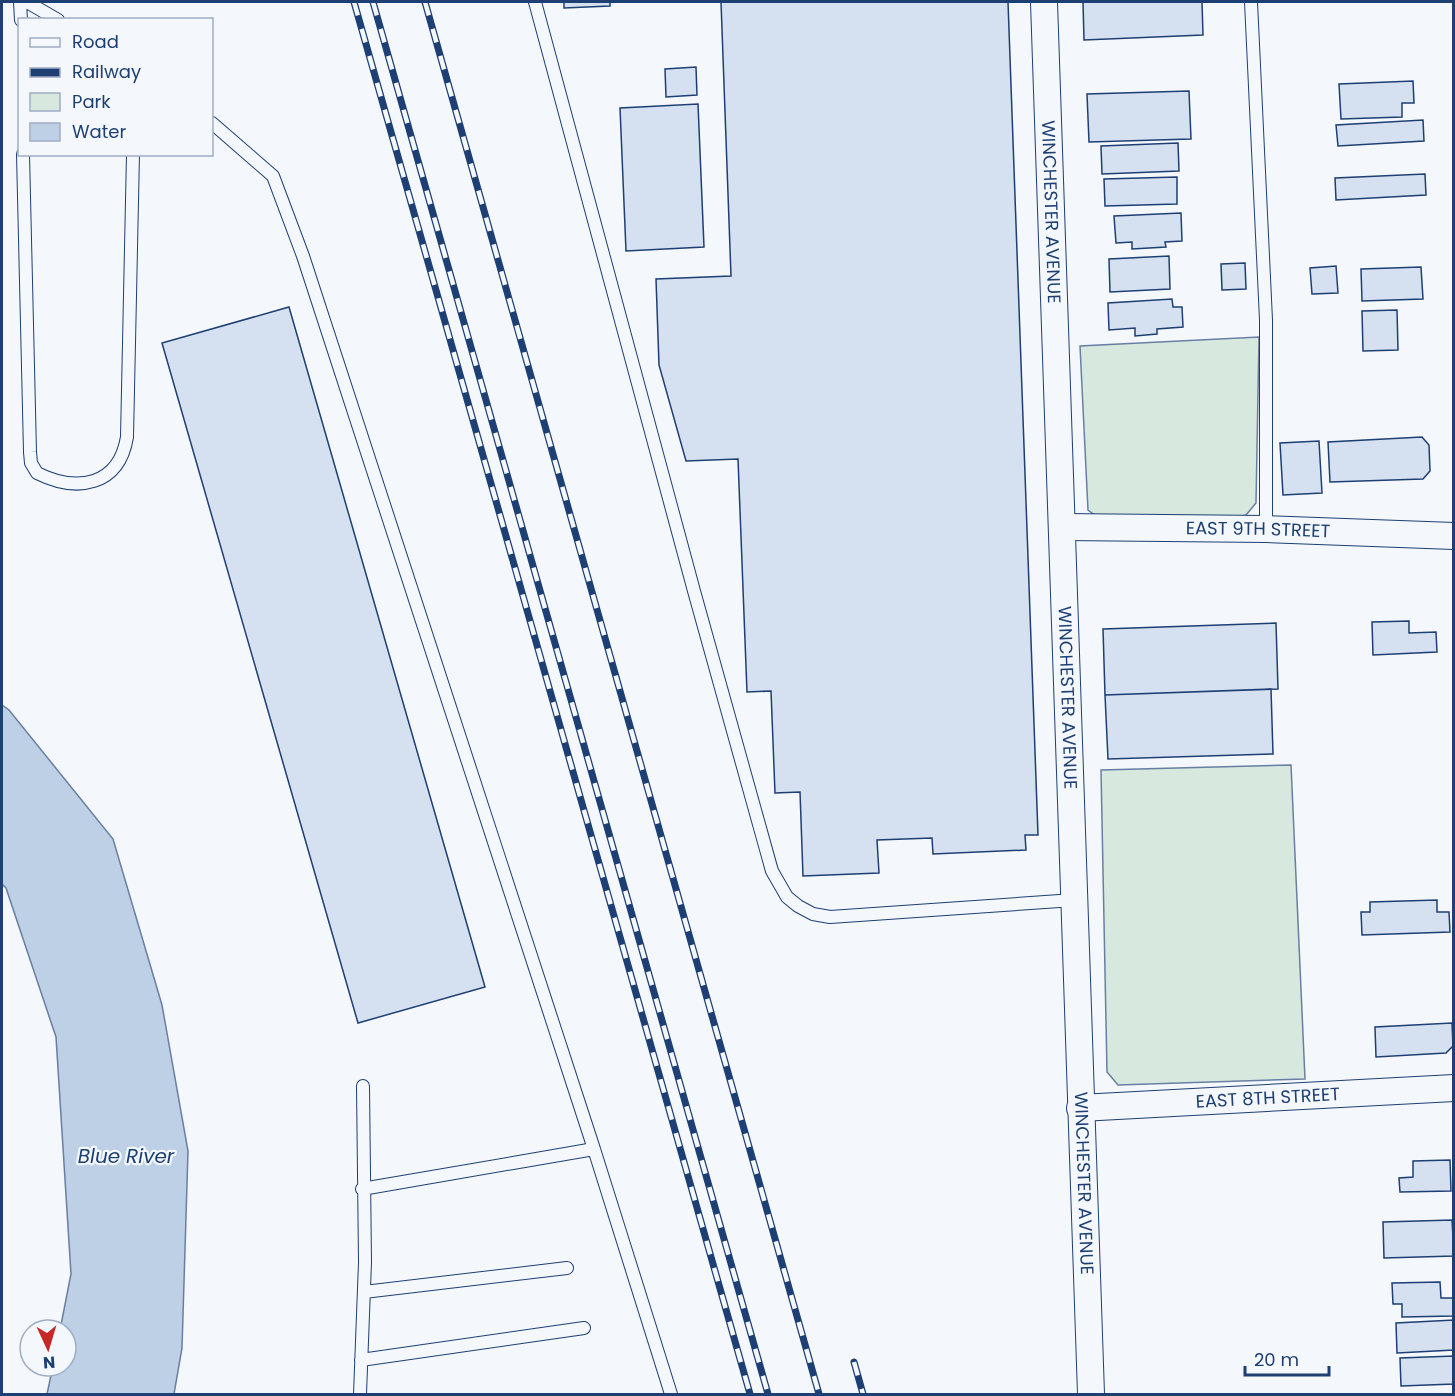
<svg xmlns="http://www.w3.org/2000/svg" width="1455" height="1396" font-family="Poppins,sans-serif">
<rect width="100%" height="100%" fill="#f4f7fb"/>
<path fill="#d7e8df" stroke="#687fa3" stroke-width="1.5" d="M1259,337L1256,503L1246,515L1229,519L1096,516L1088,510L1080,346Z
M1291,765L1305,1079L1118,1085L1107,1072L1101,770Z"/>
<path fill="#bed0e5" stroke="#687fa3" stroke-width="1.5" d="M2,705L9,710L113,839L162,1005L188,1151L182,1348L174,1394H47L53,1366H66V1330H60L71,1274L56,1037L6,888L2,884Z"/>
<path fill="#d5e0f0" stroke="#1d3f73" stroke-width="1.5" d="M564,2H610V6L564,8Z
M721,2H1008L1038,835H1025L1026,850L933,854L932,838L877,840L879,873L803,876L800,792L775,793L771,691L747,692L738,459L686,461L659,365L656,279L731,276Z
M1083,2H1202L1203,35L1084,40Z
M696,67L697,95L666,97L665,69Z
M1413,81L1414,103H1402V117L1341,119L1339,84Z
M1189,91L1191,139L1089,142L1087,94Z
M698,104L704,247L626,251L620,108Z
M1423,120L1424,141L1338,146L1336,125Z
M1178,143L1179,171L1102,174L1101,146Z
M1425,174L1426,195L1336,200L1335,178Z
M1177,177V204L1105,206L1104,179Z
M1181,213L1182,241L1165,242L1166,247L1132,249V242L1116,243L1114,216Z
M1169,256L1170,289L1110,292L1109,259Z
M1245,263L1246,289L1222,290L1221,264Z
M1336,266L1338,293L1312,294L1310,268Z
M1421,267L1423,299L1362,301L1361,269Z
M1172,299L1173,307H1182L1183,327L1157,329V334L1135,336V328L1109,330L1108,303Z
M289,307L485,987L358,1023L162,343Z
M1397,310L1398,350L1363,351L1362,311Z
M1422,437L1429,445L1430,471L1423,479L1330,482L1328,442Z
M1319,441L1322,493L1283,495L1280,443Z
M1409,621V633L1436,632L1437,652L1373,655L1372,622Z
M1276,623L1278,689L1105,695L1103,629Z
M1271,689L1273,754L1108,759L1105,695Z
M1437,900V912H1449L1450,932L1362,935L1361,912H1370V902Z
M1452,1023L1453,1046L1446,1053L1376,1057L1375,1027Z
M1450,1160L1451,1191L1400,1192L1399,1178L1413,1177V1161Z
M1452,1220L1454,1256L1384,1258L1383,1222Z
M1440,1282L1441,1298H1453L1454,1316L1402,1317V1304H1393L1392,1283Z
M1454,1320V1350L1397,1353L1396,1323Z
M1454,1356V1384L1401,1386L1400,1358Z"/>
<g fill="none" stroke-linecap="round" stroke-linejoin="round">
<defs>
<path id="lane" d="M20,2L21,20
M27,2L58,20
M535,2L694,591L772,871L787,897L798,906L813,914L830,917L1074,900
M1251,2L1266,320V529
M212,123L273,176L303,256L594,1149L362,1189
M23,154L30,452L31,463L37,473C77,493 119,486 127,437L133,154
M594,1149L671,1394
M364,1292L567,1268
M361,1360L584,1328
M360,1394L365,1262L363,1086"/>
<g id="street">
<path id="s1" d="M1044,2L1091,1394"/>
<path id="s2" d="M1063,527L1266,529L1454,536"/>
<path id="s3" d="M1080,1108L1454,1088"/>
</g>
</defs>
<use href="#lane" stroke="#1d3f73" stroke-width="14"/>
<use href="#street" stroke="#1d3f73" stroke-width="28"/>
<use href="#lane" stroke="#f4f7fb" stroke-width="12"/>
<use href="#street" stroke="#f4f7fb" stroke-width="26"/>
<defs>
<path id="rail" d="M354,2L750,1394
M373,2L768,1394
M425,2L819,1394
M854,1362L863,1394"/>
</defs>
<use href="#rail" stroke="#1d3f73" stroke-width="7"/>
<use href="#rail" stroke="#f4f7fb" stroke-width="4.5" stroke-dasharray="14" stroke-linecap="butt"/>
</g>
<g text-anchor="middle" stroke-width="4.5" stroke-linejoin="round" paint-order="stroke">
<g font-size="18" fill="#1d3f73" stroke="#f4f7fb">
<text dy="6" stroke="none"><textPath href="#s1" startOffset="210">WINCHESTER AVENUE</textPath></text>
<text dy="6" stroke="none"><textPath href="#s2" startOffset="195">EAST 9TH STREET</textPath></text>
<text dy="6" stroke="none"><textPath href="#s1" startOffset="696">WINCHESTER AVENUE</textPath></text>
<text dy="6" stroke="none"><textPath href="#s3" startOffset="188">EAST 8TH STREET</textPath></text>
<text dy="6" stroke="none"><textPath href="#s1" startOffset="1182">WINCHESTER AVENUE</textPath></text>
</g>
<g font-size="20" font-style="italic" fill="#1d3f73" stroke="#f4f7fb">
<text x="126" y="1163">Blue River</text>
</g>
</g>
<rect width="1455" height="1396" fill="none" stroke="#1d3f73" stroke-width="6"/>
<rect x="18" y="18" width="195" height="138" fill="#f4f7fb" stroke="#9eadc5" stroke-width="1.5"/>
<rect x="30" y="38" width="30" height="9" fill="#f4f7fb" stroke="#9eadc5" stroke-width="1.5"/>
<text x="72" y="48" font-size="18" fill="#1d3f73">Road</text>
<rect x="30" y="68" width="30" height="9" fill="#1d3f73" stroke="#9eadc5" stroke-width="1.5"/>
<text x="72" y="78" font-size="18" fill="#1d3f73">Railway</text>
<rect x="30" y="93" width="30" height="18" fill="#d7e8df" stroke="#9eadc5" stroke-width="1.5"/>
<text x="72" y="108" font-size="18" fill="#1d3f73">Park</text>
<rect x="30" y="123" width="30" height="18" fill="#bed0e5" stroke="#9eadc5" stroke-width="1.5"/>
<text x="72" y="138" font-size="18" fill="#1d3f73">Water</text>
<g transform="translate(48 1348) rotate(176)"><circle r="28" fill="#f4f7fb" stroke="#9eadc5" stroke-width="1.5"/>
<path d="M0-4.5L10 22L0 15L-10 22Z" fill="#c62828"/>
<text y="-9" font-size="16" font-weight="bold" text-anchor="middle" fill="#1d3f73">N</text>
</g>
<path d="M1245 1366v9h84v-9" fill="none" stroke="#1d3f73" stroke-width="3"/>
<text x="1254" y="1366" font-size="18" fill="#1d3f73" stroke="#f4f7fb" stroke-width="4.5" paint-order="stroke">20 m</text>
</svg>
